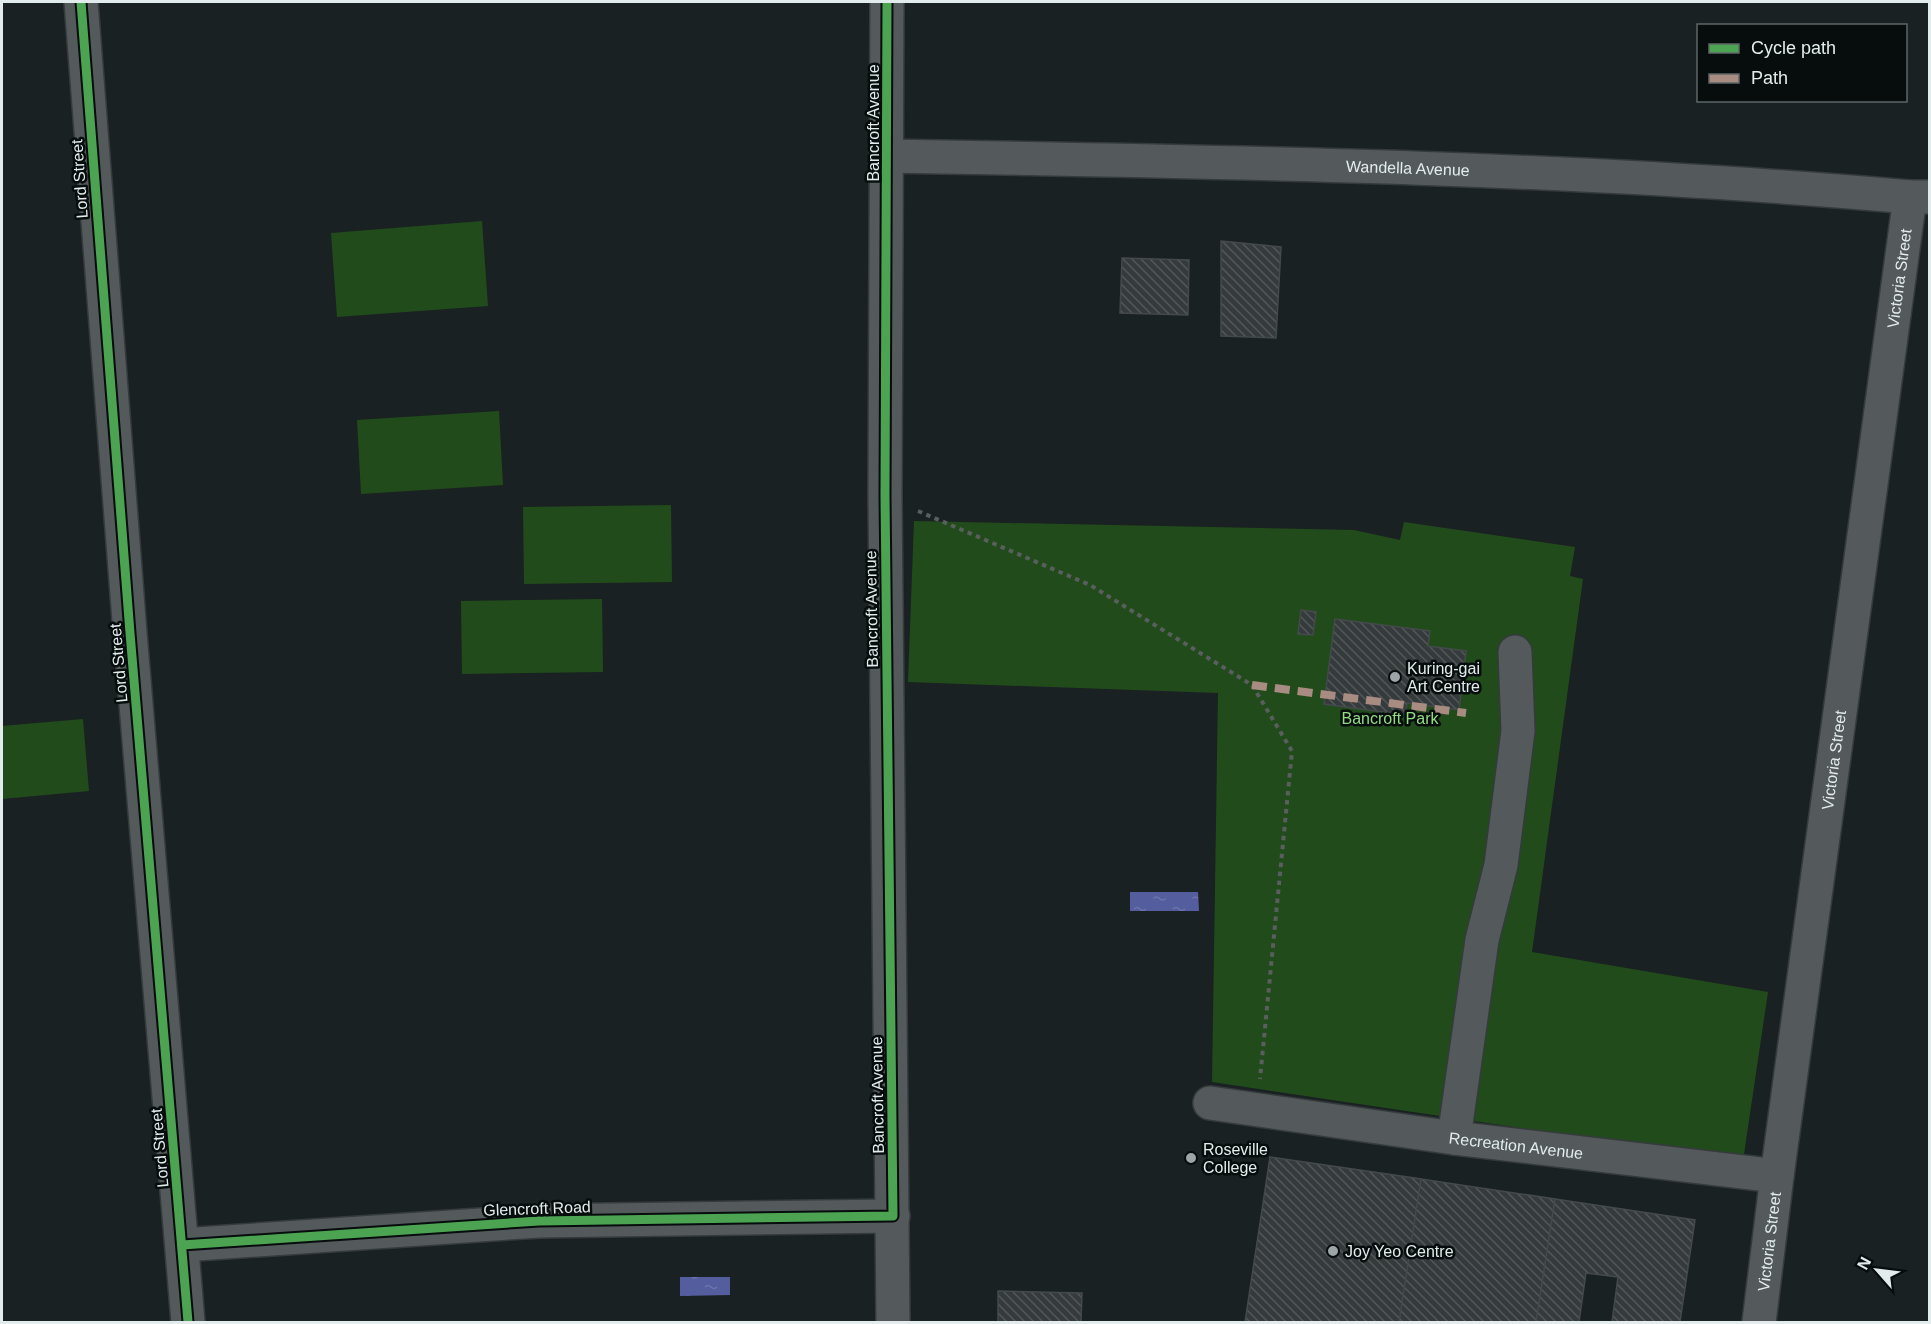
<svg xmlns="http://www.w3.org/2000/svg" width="1931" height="1324" font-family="Arial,sans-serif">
<defs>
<pattern id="water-ripples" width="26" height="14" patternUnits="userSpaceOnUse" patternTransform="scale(1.5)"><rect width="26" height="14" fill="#545d9e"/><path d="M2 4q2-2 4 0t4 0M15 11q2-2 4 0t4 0" fill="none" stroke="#6c74ac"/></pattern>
<pattern id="building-back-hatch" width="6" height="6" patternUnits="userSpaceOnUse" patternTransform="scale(1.5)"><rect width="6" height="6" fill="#353a3c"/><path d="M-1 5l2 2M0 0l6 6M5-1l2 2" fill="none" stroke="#525758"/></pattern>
</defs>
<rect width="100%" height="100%" fill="#1a2122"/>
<path fill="#224b1b" d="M482,221L488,306L337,317L331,233Z
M499,411L503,485L361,494L357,420Z
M671,505L672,582L524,584L523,507Z
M914,521L1354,530L1400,540L1404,522L1575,547L1570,576L1583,579L1532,952L1768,992L1743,1161L1212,1082L1218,693L908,682Z
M602,599L603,672L462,674L461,601Z
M83,719L89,791L2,799V726Z"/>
<path fill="url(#water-ripples)" d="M1130,892H1198L1199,911H1130Z
M680,1277H730V1295L680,1296Z"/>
<path fill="url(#building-back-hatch)" stroke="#444a4c" stroke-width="1.5" d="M1221,241L1281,247L1276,338L1221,336Z
M1122,258L1189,260L1188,315L1120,313Z
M1301,610L1316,612L1313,635L1298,634Z
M1335,619L1430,631L1428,646L1466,651L1459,710L1407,703L1405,715L1324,704Z
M1270,1157L1421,1179L1399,1322H1245Z
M1421,1179L1555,1199L1536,1322H1399Z
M1555,1199L1695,1220L1680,1322H1612L1618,1277L1586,1273L1579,1322H1536Z
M998,1291L1082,1293L1081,1322H998Z"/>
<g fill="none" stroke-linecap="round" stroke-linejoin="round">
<defs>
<g id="minor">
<path d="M81,2L130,633L188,1322"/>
<path d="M887,2L885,496L893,1322"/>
<path id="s1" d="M888,156C1229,162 1570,167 1910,197H1930"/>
<path id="s2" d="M1210,1103L1454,1138L1777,1176"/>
<path d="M1454,1138L1482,940L1501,865L1518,731L1515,652"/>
<path d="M182,1245L539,1221L893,1216"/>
<path id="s3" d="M1759,1322L1777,1176L1910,197"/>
</g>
</defs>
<use href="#minor" stroke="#353b3c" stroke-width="36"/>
<path stroke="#595e5e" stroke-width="4" stroke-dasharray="4.5 4.5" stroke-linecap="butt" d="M918,511L1090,585L1252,685L1292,751L1260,1079"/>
<use href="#minor" stroke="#545a5b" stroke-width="33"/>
<path stroke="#a88b81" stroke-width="8" stroke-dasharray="15 8" stroke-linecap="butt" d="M1252,685L1466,713"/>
<defs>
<path id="cycleway" d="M81,2L130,633L188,1322
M182,1245L539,1221L893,1216L885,496L887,2"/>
</defs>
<use href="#cycleway" stroke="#070c0d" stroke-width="13"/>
<use href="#cycleway" stroke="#4ca352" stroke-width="9"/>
</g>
<g fill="#9da5a6" stroke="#070c0d" stroke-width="2">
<circle cx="1395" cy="677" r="6"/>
<circle cx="1191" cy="1158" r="6"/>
<circle cx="1333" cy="1251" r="6"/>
</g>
<g text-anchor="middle" stroke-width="5" stroke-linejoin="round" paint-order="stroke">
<g font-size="16" fill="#e3eced" stroke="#070c0d">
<text transform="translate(873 123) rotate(-90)" y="6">Bancroft Avenue</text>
<text dy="6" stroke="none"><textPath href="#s1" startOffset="520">Wandella Avenue</textPath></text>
<text transform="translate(79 179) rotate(-94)" y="6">Lord Street</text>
<text dy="6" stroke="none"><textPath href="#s3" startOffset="1053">Victoria Street</textPath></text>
<text transform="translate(871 609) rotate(-91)" y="6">Bancroft Avenue</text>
<text transform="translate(118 663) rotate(-95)" y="6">Lord Street</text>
<text dy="6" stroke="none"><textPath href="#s3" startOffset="567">Victoria Street</textPath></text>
<text transform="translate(877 1095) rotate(-91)" y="6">Bancroft Avenue</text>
<text dy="6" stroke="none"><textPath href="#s2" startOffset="309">Recreation Avenue</textPath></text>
<text transform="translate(159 1148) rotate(-95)" y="6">Lord Street</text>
<text transform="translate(537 1208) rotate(-2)" y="6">Glencroft Road</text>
<text dy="6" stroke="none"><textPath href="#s3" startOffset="81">Victoria Street</textPath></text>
</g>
<g font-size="16" fill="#e3eced" stroke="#070c0d" text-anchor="start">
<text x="1407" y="674">Kuring-gai<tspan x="1407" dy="18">Art Centre</tspan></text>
<text x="1203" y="1155">Roseville<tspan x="1203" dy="18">College</tspan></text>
<text x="1345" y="1257">Joy Yeo Centre</text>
</g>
<g font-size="16" fill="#91dc83" stroke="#070c0d">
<text x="1390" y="724">Bancroft Park</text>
</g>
</g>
<rect width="1931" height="1324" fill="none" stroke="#e3eced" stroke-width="6"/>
<rect x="1697" y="24" width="210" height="78" fill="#070c0d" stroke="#5f6667" stroke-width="1.5"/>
<rect x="1709" y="44" width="30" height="9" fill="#4ca352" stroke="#5f6667" stroke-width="1.5"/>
<text x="1751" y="54" font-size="18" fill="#e3eced">Cycle path</text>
<rect x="1709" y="74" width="30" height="9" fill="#a88b81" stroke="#5f6667" stroke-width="1.5"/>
<text x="1751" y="84" font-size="18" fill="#e3eced">Path</text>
<g transform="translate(1877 1270) rotate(298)" stroke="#070c0d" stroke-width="4.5" paint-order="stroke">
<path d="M0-4.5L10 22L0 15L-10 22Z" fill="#e3eced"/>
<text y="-9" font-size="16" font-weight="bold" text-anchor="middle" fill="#e3eced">N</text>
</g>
</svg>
